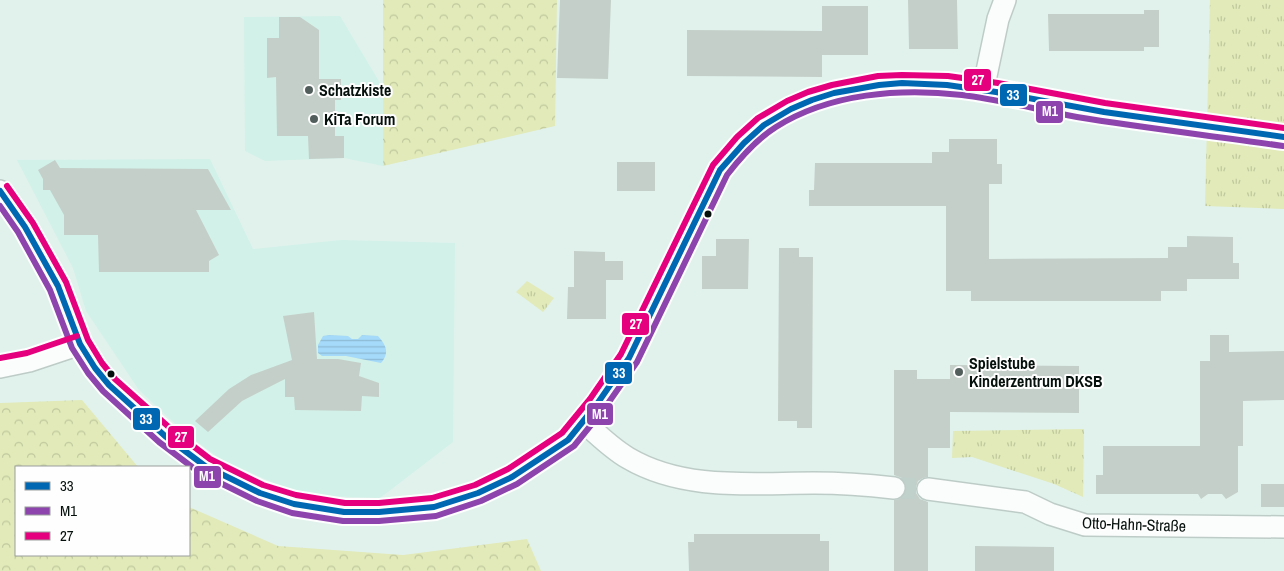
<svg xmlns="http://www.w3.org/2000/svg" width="1284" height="571" font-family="'Archivo Narrow',sans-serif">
<defs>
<pattern id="forest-crowns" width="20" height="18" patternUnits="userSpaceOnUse" patternTransform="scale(1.25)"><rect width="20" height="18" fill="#e1eab8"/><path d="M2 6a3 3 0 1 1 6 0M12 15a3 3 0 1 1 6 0" fill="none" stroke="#c0c89d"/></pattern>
<pattern id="park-tufts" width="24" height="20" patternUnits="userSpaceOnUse" patternTransform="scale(1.25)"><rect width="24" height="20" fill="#e1eab8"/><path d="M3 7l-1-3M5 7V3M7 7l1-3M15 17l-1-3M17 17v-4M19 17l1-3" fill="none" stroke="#c0c89d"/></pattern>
<pattern id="water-rules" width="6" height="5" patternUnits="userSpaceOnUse" patternTransform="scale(1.25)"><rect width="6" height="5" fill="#a5dafa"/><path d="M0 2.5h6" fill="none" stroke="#8dbad5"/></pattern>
</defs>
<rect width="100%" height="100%" fill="#e1f2ed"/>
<path fill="#d2f1e8" d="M340,16L383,88V166L344,158L265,161L245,151L244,17Z
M210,159L253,249L341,240L455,243L453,442L380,498L301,495L222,460L185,433L139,390L86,311L73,268L17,160Z"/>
<path fill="url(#forest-crowns)" d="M383,0H557L555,126L383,166Z
M82,400L138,467H16V555H189V507L278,546L403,555L527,539L541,571H0V403Z"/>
<path fill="url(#park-tufts)" d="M1210,0H1284V209L1205,206Z
M527,281L554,298L543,312L516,292Z
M1084,429L1083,497L1054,484L972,457L952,458L953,431Z"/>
<path fill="url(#water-rules)" d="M329,335L348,336L352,339H358L362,335L378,336C386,345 390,353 381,363L346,356H322L318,353V345L323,336Z"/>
<path fill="#c4cfc9" d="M560,0H611L608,79L557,78Z
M908,0H957L958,49H909Z
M822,6H868V55H822V77L687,76V30L822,31Z
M1144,10H1159V47H1144V51H1049L1048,14H1144Z
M279,17H300L319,30V79H341V100H335V136H344V158L309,159L308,136H277L276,77L267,78V38H279Z
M949,139H997V164H1002V184H989V259L1168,258V247H1187V236L1233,237V263H1239V279H1187V291H1161V301H971V291H946V206H809V190H814L815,163H932V152H949Z
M55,160L60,168L208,169L231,210H196L219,255L209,261V272H99L98,235H64V215L50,190H43V179L38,170Z
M617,162H655V191H617Z
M716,239H749L748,289H702V256H716Z
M779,248H799V257H813L812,428H797V421H778Z
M574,251L605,252V261H623V280H606V319H567L568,287H574Z
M314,312L317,359H338L361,363L359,376L379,383V397L362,396L361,411L295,410L294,397H285V379L242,401L208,432L195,421L229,389L251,375L292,360L283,316Z
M1210,335H1229V352L1284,351V400L1243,401V446H1238V492L1226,499L1222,494H1208L1201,499L1198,494H1096V475H1103V446H1200V361H1210Z
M950,365L1079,366V413L950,412V448H928V477L923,478L918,481L916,487V493L920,499L928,502V571H894V500L899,499L904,496L906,489L905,483L902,478L894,475V370H917V379H950Z
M1261,484H1284V507H1261Z
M694,534H820V541H829V571H689L688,542H694Z
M975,546L1054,547V571H975Z"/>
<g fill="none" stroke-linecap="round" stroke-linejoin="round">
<path stroke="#c0d0cb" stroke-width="21" stroke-dasharray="21 11" stroke-linecap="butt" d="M894,488L928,489"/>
<defs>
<path id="minor" d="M983,90L998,19L1005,0
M0,191L25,227L58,286L80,344L95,368L109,385L165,436L205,466L240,484L260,493L294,504L344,512H379L434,507L478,493L512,477L568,440L597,404L629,358L720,170C735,151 751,134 771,120C822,88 888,79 947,85C991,89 1034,100 1078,108C1146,119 1215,127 1284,137
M0,367L29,361L80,344
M584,422C598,435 611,448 628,458C684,491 752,483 814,483C841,483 868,485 894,488
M928,489L1025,502L1050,514L1085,525L1284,527"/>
</defs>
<use href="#minor" stroke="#beccc7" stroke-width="24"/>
<use href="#minor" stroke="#fafdfc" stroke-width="21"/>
<defs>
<path id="bus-1" d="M0,191L25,227L58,286L80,344L95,368L109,385L165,436L205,466L260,493L294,504L344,512H379L434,507L478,493L512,477L568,440L597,404L629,358L720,170L744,143L764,125L791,109L812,100L834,93L879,85L902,83L947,85L996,92L1104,112L1284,137"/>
<path id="bus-2" d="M0,206L18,232L50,290L72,348L88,373L103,391L159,442L200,473L257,501L292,513L343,521H379L436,516L481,501L517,484L574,446L604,409L637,362L727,175C741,157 757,139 776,127C830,93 900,88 962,95C1001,100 1039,110 1077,117C1145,128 1214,136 1283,146"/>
<path id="bus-3" d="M7,186L33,223L66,282L88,340L102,363L115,379L171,429L210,459L263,485L296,495L345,503H379L432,498L475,485L508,469L562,433L590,399L621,354L713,165L737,137L758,118L787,101L808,92L832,85L878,76L902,75L948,76L998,83L1105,103L1284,128
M0,358L27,353L77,336"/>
</defs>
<use href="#bus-1" stroke="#fefefe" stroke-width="10"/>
<use href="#bus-2" stroke="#fefefe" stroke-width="10"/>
<use href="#bus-3" stroke="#fefefe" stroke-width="10"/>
<use href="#bus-1" stroke="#0068b3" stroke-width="6"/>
<use href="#bus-2" stroke="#8e44ad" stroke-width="6"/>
<use href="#bus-3" stroke="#e5007d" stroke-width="6"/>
</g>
<g fill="#525e5b" stroke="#fefefe" stroke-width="2">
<circle cx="309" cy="90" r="5"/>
<circle cx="314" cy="119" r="5"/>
<circle cx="959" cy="372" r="5"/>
</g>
<g fill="#050f0c" stroke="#fefefe" stroke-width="2">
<circle cx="708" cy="214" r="4.5"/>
<circle cx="111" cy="374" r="4.5"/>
</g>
<g text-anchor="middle" stroke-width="4" stroke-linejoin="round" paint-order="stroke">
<g font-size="16" font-weight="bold" fill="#050f0c" stroke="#fefefe" text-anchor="start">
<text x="319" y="96">Schatzkiste</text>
<text x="324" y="125">KiTa Forum</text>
<text x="969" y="369">Spielstube<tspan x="969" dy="18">Kinderzentrum DKSB</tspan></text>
</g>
<g font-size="16" fill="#050f0c" stroke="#fefefe">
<text transform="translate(1134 524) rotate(2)" y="6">Otto-Hahn-Straße</text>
</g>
</g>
<g stroke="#fefefe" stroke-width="2">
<rect x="963" y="68" width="29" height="24" rx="5" fill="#e5007d"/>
<rect x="999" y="83" width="29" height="24" rx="5" fill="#0068b3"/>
<rect x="1035" y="100" width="29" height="24" rx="5" fill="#8e44ad"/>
<rect x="621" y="312" width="29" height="24" rx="5" fill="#e5007d"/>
<rect x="604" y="361" width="29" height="24" rx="5" fill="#0068b3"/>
<rect x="586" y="402" width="28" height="24" rx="5" fill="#8e44ad"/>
<rect x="132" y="407" width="29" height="24" rx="5" fill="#0068b3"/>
<rect x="167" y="425" width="28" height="24" rx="5" fill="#e5007d"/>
<rect x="193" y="465" width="29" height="24" rx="5" fill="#8e44ad"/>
</g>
<g font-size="14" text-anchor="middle" font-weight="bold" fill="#fff">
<text x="978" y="85">27</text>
<text x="1013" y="100">33</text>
<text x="1050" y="116">M1</text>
<text x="636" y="329">27</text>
<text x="619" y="378">33</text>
<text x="600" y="419">M1</text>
<text x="146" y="424">33</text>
<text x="181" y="442">27</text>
<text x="207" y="481">M1</text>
</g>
<rect x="15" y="466" width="175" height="90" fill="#fefefe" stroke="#9a9e9d"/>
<rect x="25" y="482" width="25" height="8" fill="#0068b3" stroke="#9a9e9d"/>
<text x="60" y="491" font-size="15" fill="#050f0c">33</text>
<rect x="25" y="507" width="25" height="8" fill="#8e44ad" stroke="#9a9e9d"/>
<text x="60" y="516" font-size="15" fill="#050f0c">M1</text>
<rect x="25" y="532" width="25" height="8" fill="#e5007d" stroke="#9a9e9d"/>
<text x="60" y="541" font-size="15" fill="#050f0c">27</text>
</svg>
